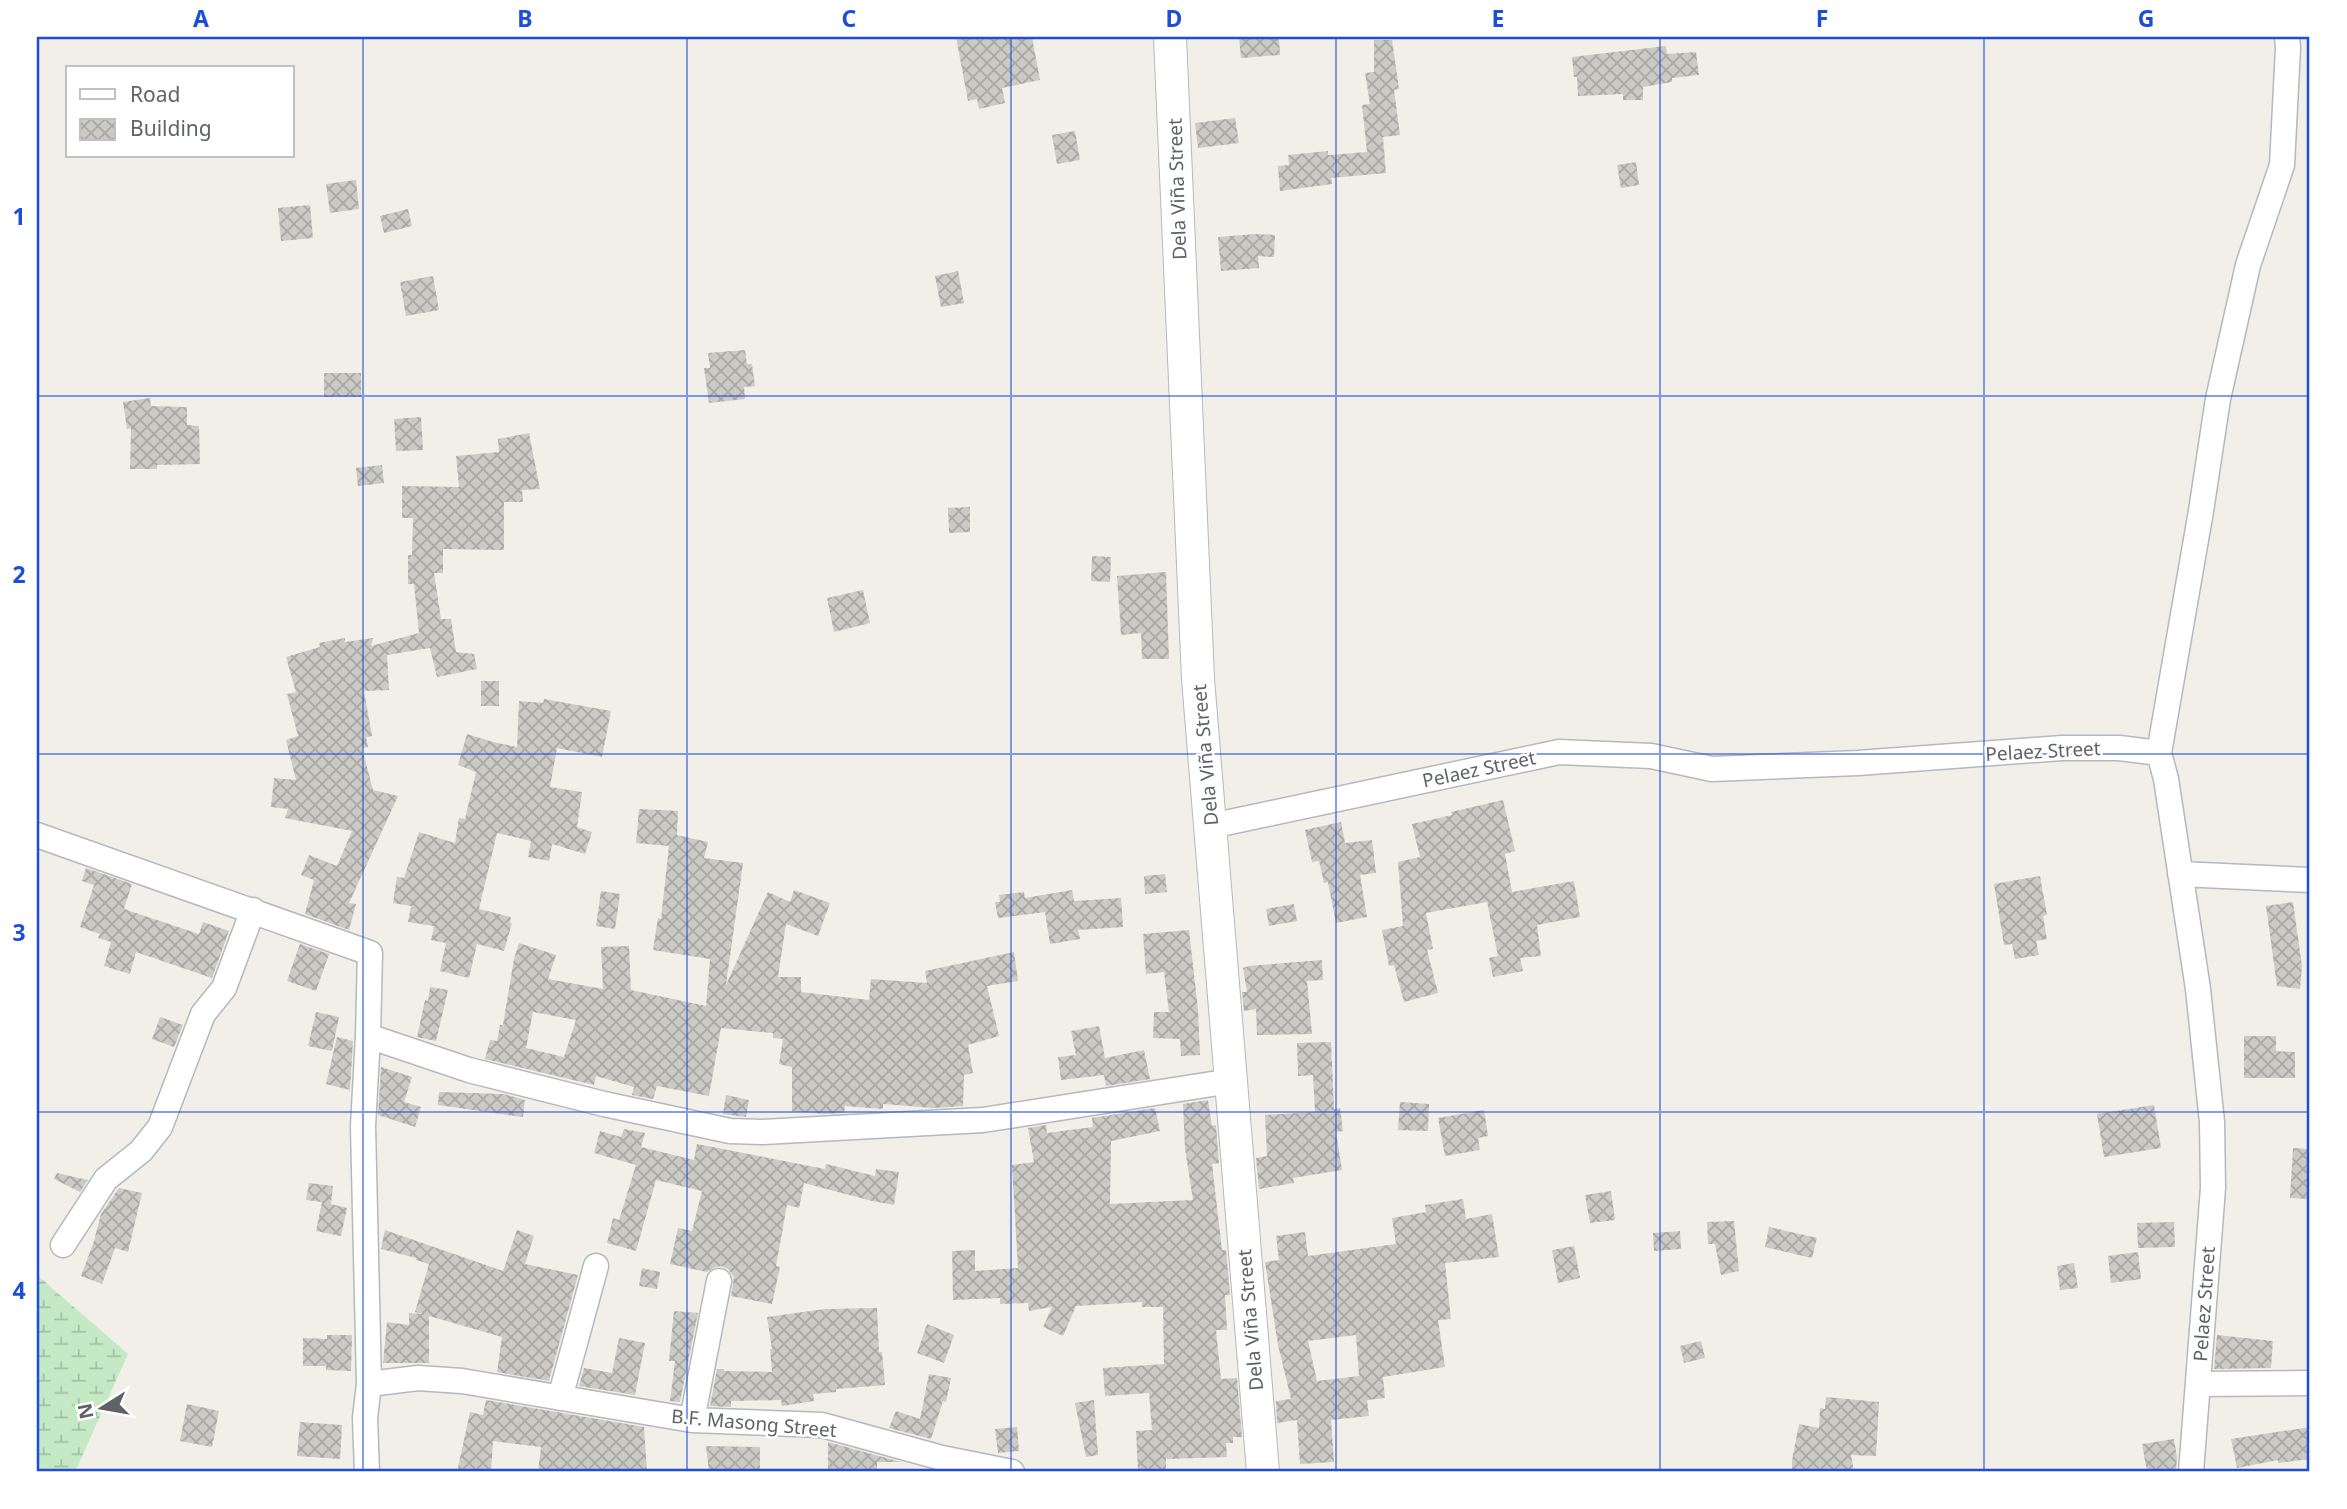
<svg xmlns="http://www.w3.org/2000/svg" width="2347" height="1509" font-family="'Noto Sans',sans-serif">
<defs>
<pattern id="wetland-marsh" width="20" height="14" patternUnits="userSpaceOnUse" patternTransform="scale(1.75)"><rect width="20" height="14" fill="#c5e8c5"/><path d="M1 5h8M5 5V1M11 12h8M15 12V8" fill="none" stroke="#a3c0a4"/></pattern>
<pattern id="building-cross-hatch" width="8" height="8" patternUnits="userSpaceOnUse" patternTransform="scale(1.75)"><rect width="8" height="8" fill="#cccac5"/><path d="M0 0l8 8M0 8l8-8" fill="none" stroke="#a9a8a4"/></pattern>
</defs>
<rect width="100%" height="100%" fill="#f1efe8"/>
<path fill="url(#wetland-marsh)" d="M37,1275L128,1354L75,1472H37Z"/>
<path fill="url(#building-cross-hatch)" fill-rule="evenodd" d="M956,37H1032L1040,80L1002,88L1005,103L979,109L977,99L968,101Z
M1239,37H1279L1280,55L1241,58Z
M1374,40H1392L1399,89L1394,90L1400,135L1383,137L1386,173L1331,178L1332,184L1280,191L1278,166L1289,165L1288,155L1328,151V155L1367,152L1362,105L1370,104L1365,73L1374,72Z
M1666,46L1667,54L1696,52L1699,75L1672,78V82L1643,87V100H1623V94L1578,96L1577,77H1574L1572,57Z
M1235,118L1239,143L1198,148L1195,123Z
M1075,131L1080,160L1057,164L1052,135Z
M1636,162L1639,185L1621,188L1617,165Z
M356,180L359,209L330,213L326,184Z
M310,205L313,238L281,241L278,208Z
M408,209L412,226L384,233L380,216Z
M1256,234L1275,235L1274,257L1258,256L1259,268L1221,271L1218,237Z
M958,271L964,303L941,307L935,276Z
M433,276L439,310L406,316L400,282Z
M745,350L747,364H752L755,386L744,387L745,399L709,403L704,368H710L708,353Z
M324,373H361V397H324Z
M150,398L151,406L187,407V425L199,426L200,464L157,465V469H130L131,428L127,429L123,402Z
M421,417L423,450L396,451L394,419Z
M529,433L540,489L522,490L523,502H504V550L443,549V573H434L441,619H451L456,652L474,654L477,669L437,677L430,648L387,655L389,690L364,691L372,736L366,737L368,747L362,748L373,790L398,796L349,903L356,904L349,930L305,914L314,880L301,875L309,855L337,866L352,831L285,818L288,809L271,807L274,778L296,780L286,740L298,736L287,694L296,692L286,657L320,647L319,643L345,638V642L373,638L371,646L419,633L414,584H408V555H412L413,518H402V486L459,487L456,456L499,452L498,439Z
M382,465L384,483L358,486L356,468Z
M970,507V532L949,533L948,508Z
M1092,556L1111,557L1110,582L1091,581Z
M1166,572L1169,659H1142L1141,633L1121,635L1117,576Z
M863,590L870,623L834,632L827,598Z
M481,681H499V706H481Z
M544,699L611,711L602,757L557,748L550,787L582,792L577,827L592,832L585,854L552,844L549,861L528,857L531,841L497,833L479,909L511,917L510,923H512L504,951L477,944L469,978L440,971L446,943L431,940L434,926L408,922L411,906L393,903L397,877L404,878L419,832L455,843L459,818L465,819L476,772L458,765L467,734L493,742L517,747L519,701L543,703Z
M1503,800L1515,851L1505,854L1512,892L1574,881L1580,917L1537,925L1541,956L1520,958L1523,971L1493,977L1489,958L1498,956L1487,902L1426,913L1433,949L1427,950L1438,993L1404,1002L1394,965L1389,966L1382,930L1403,926L1398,862L1420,857L1412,824L1452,815L1451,812Z
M639,809L678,811L677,835L708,842L704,858L743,863L726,985L768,892L790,902L794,890L830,903L818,936L786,924L778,977H801V992L869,1000L871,979L927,983L925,971L1014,952L1018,981L987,986L999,1036L968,1045L973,1073L964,1075L963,1106L933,1108L883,1104V1109L845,1106L844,1113L824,1114L792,1111V1067L779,1064L783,1039L773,1038V1033L721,1028L709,1096L657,1086L653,1099L632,1095L634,1087L596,1076L594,1085L485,1059L490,1040L497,1041L500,1025H503L514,959L519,943L556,955L548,979L603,989L601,947L629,946L631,990L706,1006L710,959L653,950L658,918L661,919L669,846L636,843ZM533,1012L576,1020L564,1057L526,1048Z
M1341,822L1345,843L1372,840L1376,873L1360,875L1367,917L1336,923L1328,882L1324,883L1319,861L1312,862L1305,830Z
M86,868L132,884L124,909L199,934L203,922L229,931L212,978L136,952L130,974L104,966L111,942L98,938L100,934L80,927L94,885L82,881Z
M1165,874L1167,892L1145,894L1144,876Z
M2040,876L2047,915L2043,916L2047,939L2036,941L2039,955L2015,959L2012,944L2004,945L1994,884Z
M1072,890L1074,901L1121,898L1123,927L1078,930L1080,939L1050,944L1045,912L998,918L995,902H1000L999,895L1024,892L1025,898Z
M601,891L620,894L615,929L596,926Z
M2293,902L2302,966L2300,989L2277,986L2266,906Z
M1294,904L1297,921L1269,926L1266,909Z
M1189,930L1198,1010L1200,1055L1181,1056L1180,1039L1153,1038L1154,1012H1169L1164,972L1146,974L1143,934Z
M300,944L329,954L316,991L287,981Z
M1322,960L1323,980L1307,981L1312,1034L1257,1035L1256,1009L1244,1011L1242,992H1247L1243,968L1249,966Z
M430,987L448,990L436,1041L417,1037L425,1000L428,1001Z
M316,1012L339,1017L332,1051L308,1046Z
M160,1017L183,1025L174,1047L152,1039Z
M1099,1026L1105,1058L1144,1050L1150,1079L1106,1086L1104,1075L1061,1080L1058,1057L1076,1055L1071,1031Z
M2244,1036H2276V1051L2295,1052V1078H2244Z
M337,1037L353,1041L350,1090L326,1084Z
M1331,1042L1334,1109L1340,1108L1343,1131L1336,1132L1342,1170L1293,1178L1294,1183L1259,1189L1256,1158L1267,1156L1265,1115L1315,1112L1313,1075L1298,1076L1297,1043Z
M381,1067L412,1077L404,1102L421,1107L415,1127L378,1115Z
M439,1092L504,1094L525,1100L523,1117L438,1105Z
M726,1095L749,1100L746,1117L723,1114Z
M1208,1100L1212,1126L1216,1125L1219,1163L1212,1164L1222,1250H1226L1230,1295H1225L1227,1330H1216L1221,1379L1237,1378L1242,1437H1233V1443H1226L1227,1457L1166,1459V1472H1138L1136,1431L1152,1430L1149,1393L1105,1396L1103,1368L1164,1364L1163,1307H1142V1302L1076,1306L1063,1336L1043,1327L1052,1307L1029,1311L1028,1303L1000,1304V1298L953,1300L952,1251L975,1250V1271L1018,1268L1012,1165L1034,1162L1028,1128L1046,1125L1047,1133L1093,1127L1092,1118L1155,1108L1160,1131L1111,1141L1110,1204L1193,1200L1185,1149L1183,1104Z
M1400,1102L1429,1104L1428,1131L1398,1130Z
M2154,1105L2161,1148L2104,1157L2097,1114Z
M1484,1110L1488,1136L1478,1138L1480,1150L1445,1156L1438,1118Z
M624,1129L645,1133L641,1147L694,1160L697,1144L825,1169L826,1164L875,1176L876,1169L899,1172L894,1205L872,1201L804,1183L799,1208L787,1205L776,1266L780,1267L772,1304L731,1296L734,1277L728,1269L721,1266L715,1267L707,1272L670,1264L678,1228L692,1231L702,1191L656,1180L636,1251L607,1243L613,1218L619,1220L636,1165L594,1153L600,1131L621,1137Z
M2293,1148L2310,1149V1199L2290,1198Z
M57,1173L88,1180L80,1192L54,1179Z
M309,1183L333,1186L331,1204L347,1208L341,1236L316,1231L322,1202L306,1200Z
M119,1188L142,1193L128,1252L115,1248L102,1284L81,1276L94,1241L101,1214Z
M1611,1191L1615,1220L1590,1223L1585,1195Z
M1463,1199L1466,1219L1492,1214L1499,1257L1445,1263L1451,1319L1438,1320L1445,1367L1383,1377L1385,1398L1367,1400L1369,1416L1331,1420L1334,1462L1300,1464L1297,1420L1277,1423L1276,1401L1291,1399L1278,1345L1265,1262L1279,1260L1276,1236L1305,1232L1308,1256L1396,1244L1392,1218L1426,1212L1425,1205ZM1356,1335L1359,1376L1317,1381L1308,1341Z
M1734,1221L1739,1271L1721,1275L1715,1244H1708L1707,1222Z
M2174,1222L2175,1247L2138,1248L2137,1223Z
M1769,1227L1817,1238L1812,1258L1765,1247Z
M385,1230L503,1271L517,1230L534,1236L525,1264L578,1275L549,1381L497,1372L502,1337L429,1316V1363H383L387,1322L409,1325V1313L423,1314L415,1312L429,1264L416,1260V1258L381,1249Z
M1680,1231L1681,1249L1654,1251L1653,1233Z
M1574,1246L1580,1278L1558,1283L1552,1250Z
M2138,1252L2141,1279L2111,1283L2108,1256Z
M2074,1263L2078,1288L2060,1290L2057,1266Z
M642,1268L660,1272L657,1289L639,1286Z
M877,1308L879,1352H882L885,1385L836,1389V1392L813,1394L814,1401L782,1406L781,1400L731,1401V1407L710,1406L717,1369H724V1371L772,1372L770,1349H772L767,1317L825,1309Z
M674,1311L698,1313L680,1402L670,1401L675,1361H669Z
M927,1324L954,1335L944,1363L917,1353Z
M327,1335H352L351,1371L326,1370V1366H303V1338L327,1339Z
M2217,1335L2273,1341L2271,1368L2214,1369Z
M619,1338L645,1343L635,1395L579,1386L584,1368L612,1373Z
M1701,1341L1705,1358L1684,1363L1680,1346Z
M929,1374L951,1378L946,1402L943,1401L931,1439L889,1428L896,1411L920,1419Z
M1826,1397L1879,1402L1876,1456L1851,1455L1854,1472H1792V1460L1799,1424L1819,1428L1820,1408L1825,1409Z
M486,1400L644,1427L647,1472H538L541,1447L493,1441L491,1472H457L470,1412L483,1415Z
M1094,1400L1098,1455L1086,1457L1075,1403Z
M187,1404L219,1411L212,1447L180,1441Z
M300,1422L342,1425L340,1459L297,1456Z
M1017,1427L1019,1451L998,1453L995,1429Z
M2310,1427V1459L2278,1463V1460L2237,1468L2231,1439Z
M2174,1439L2177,1458L2176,1471L2147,1472L2142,1444Z
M828,1442L901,1462H877V1472H828Z
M706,1446L760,1447V1472H709Z"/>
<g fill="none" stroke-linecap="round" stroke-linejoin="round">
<defs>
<path id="minor" d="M2159,753L2201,511L2218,399L2248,265L2282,165L2288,48L2287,37
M1211,826L1559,752L1651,756L1712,769L1858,763L2062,748H2119L2159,753L2166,779L2198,989L2212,1122L2213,1188L2191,1472
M37,835L370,953L368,1036L363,1126L369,1384L365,1418L367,1472
M2180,874L2310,880
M368,1036L469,1070L604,1104L730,1131L763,1132L983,1120L1231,1081
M63,1245L106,1179L141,1151L160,1127L203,1014L224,988L253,910
M369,1384L418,1378L462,1381L692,1420L822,1425L942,1458L1012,1472
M2198,1384L2310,1383
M560,1398L596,1266
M692,1420L719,1281"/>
<path id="tertiary" d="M1170,37L1198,679L1263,1472"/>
</defs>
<use href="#minor" stroke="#b5b8bc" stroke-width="27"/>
<use href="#tertiary" stroke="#b5b8bc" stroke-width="34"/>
<use href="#minor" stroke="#fff" stroke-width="24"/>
<use href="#tertiary" stroke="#fff" stroke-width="32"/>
</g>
<path fill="none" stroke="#1d4ed8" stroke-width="2" stroke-opacity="0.55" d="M363,37V1472M687,37V1472M1011,37V1472M1336,37V1472M1660,37V1472M1984,37V1472M37,396H2310M37,754H2310M37,1112H2310"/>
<g text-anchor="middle" stroke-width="5" stroke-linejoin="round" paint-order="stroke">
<g font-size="19" fill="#5f6368" stroke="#fff">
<text transform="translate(1177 189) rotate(-92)" y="7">Dela Viña Street</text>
<text transform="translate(2043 751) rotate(-3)" y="7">Pelaez Street</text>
<text transform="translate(1205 755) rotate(-95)" y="7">Dela Viña Street</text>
<text transform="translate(1479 769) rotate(-12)" y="7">Pelaez Street</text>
<text transform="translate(2204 1304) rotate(-86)" y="7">Pelaez Street</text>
<text transform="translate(1250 1320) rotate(-95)" y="7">Dela Viña Street</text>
<text transform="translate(754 1423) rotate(5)" y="7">B.F. Masong Street</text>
</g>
</g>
<rect width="2347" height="1509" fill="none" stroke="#ffffff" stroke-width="77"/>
<rect x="66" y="66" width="228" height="91" fill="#ffffff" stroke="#bfc1c3" stroke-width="2"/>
<rect x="80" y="89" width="35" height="10" fill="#ffffff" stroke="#bfc1c3" stroke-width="2"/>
<text x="130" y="102" font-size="21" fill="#5f6368">Road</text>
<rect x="80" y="119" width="35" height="21" fill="url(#building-cross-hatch)" stroke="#bfc1c3" stroke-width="2"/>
<text x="130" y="136" font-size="21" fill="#5f6368">Building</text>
<g transform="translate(102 1408) rotate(259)" stroke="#ffffff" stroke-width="5" paint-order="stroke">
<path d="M0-5L12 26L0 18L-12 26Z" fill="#5f6368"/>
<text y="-10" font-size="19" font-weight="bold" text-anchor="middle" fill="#5f6368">N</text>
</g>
<rect x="38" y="38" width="2270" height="1432" fill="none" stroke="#1d4ed8" stroke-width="2.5"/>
<g font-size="23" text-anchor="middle" font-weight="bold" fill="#1d4ed8">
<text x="201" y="27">A</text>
<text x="525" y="27">B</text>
<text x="849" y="27">C</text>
<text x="1174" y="27">D</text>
<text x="1498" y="27">E</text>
<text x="1822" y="27">F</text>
<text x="2146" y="27">G</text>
<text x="19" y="225">1</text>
<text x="19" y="583">2</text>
<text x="19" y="941">3</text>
<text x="19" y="1299">4</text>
</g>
</svg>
